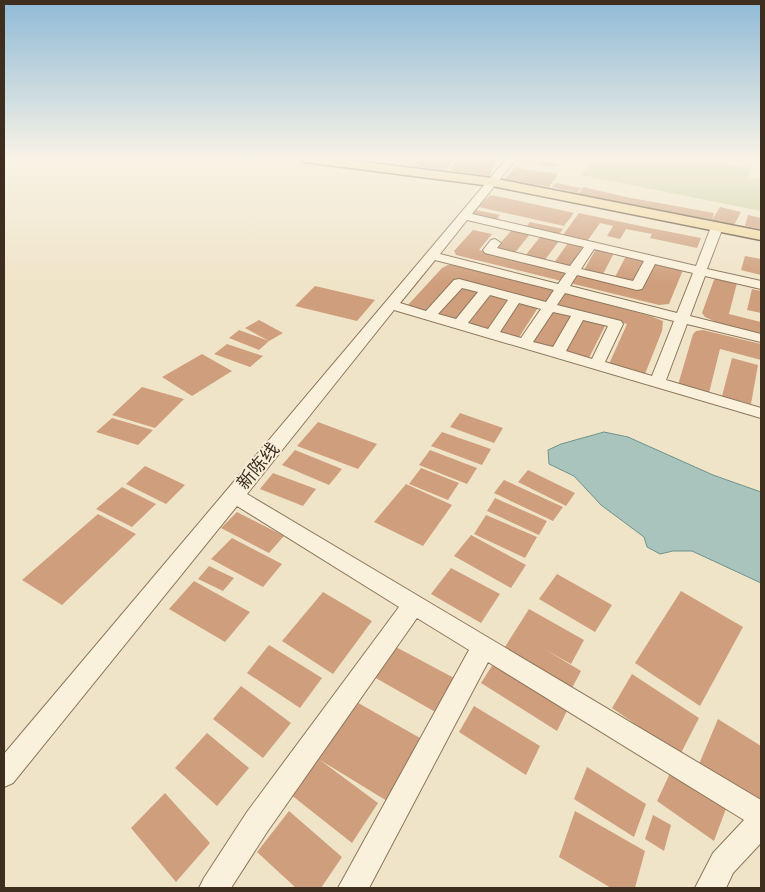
<svg xmlns="http://www.w3.org/2000/svg" width="765" height="892" font-family="'Crimson Pro','Noto Sans SC',serif">
<rect width="100%" height="100%" fill="#f0e4c8"/>
<path fill="#c9cf9b" d="M597,158H692L751,168L749,178L761,180V211L581,175Z"/>
<path fill="#a9c4bc" stroke="#6f938a" d="M604,432L628,437L713,475L761,492V583L692,551H673L660,554L647,547L644,537L601,505L574,476L549,464L548,450L561,444Z"/>
<path fill="#cf9f7d" d="M419,158H454L446,170L413,166Z
M458,158H498L489,176L450,171Z
M519,158H529L537,159L534,163L517,161Z
M540,161L558,164L556,167L537,164Z
M515,167L537,171L558,174L549,187L505,179Z
M556,183L581,188L577,193L552,187Z
M583,187L626,197L714,213L712,220L578,194Z
M490,195L515,200L574,213L564,226L479,207Z
M720,207L741,212L734,225L712,220Z
M476,210L500,215L495,222L470,217Z
M579,213L655,229L701,238L697,248L650,238L652,234L626,229L620,239L607,236L613,226L600,223L588,240L563,235Z
M748,215L761,218V229L745,226Z
M530,222L563,229L559,234L526,227Z
M473,230L492,234L479,250L643,289L654,264L683,270L669,304L659,305L456,255L454,251Z
M512,230L530,234L514,254L495,249Z
M540,237L559,241L544,261L525,256Z
M568,243L584,246L571,267L554,263Z
M596,249L614,253L603,274L584,270Z
M626,256L645,261L635,282L615,277Z
M745,256L761,259V275L741,270Z
M448,265H453L556,291L546,304L455,279L425,311L407,306L442,268Z
M715,277L737,283L729,314L761,322V334L716,322L705,317L702,313Z
M315,286L375,300L357,321L295,306Z
M460,286L479,291L455,321L435,315Z
M752,289L761,291V313L747,310Z
M491,293L510,298L487,330L467,324Z
M565,293L650,316L663,321L662,331L645,374L609,364L627,324L557,306Z
M521,301L539,306L518,339L499,333Z
M552,309L572,315L553,348L531,342Z
M583,318L606,324L589,358L565,351Z
M259,320L283,333L269,341L245,328Z
M239,330L269,341L259,350L229,338Z
M703,330L761,344V360L720,349L709,393L678,385L693,334L696,331Z
M227,344L263,356L250,367L214,354Z
M202,354L232,371L192,396L162,377Z
M732,358L758,365L751,404L722,396Z
M142,387L184,399L155,428L112,415Z
M460,413L503,428L494,443L450,427Z
M112,418L153,430L138,445L96,432Z
M318,422L377,444L358,469L297,446Z
M442,432L491,449L482,465L431,446Z
M295,450L342,469L329,485L282,465Z
M430,450L477,468L467,484L419,465Z
M145,466L185,485L166,504L126,484Z
M421,468L459,483L448,500L409,484Z
M528,470L575,493L566,506L518,482Z
M273,473L316,489L303,506L260,489Z
M504,480L563,507L553,521L494,493Z
M406,484L452,505L423,546L374,522Z
M122,487L156,504L132,527L96,509Z
M495,498L547,521L539,535L487,511Z
M237,512L284,536L269,553L221,528Z
M98,514L136,534L62,605L22,580Z
M486,515L537,537L525,558L474,534Z
M471,535L526,565L511,588L454,556Z
M232,538L282,564L263,587L211,559Z
M209,566L234,578L223,591L198,579Z
M451,568L500,594L481,623L431,594Z
M557,574L612,605L595,632L539,599Z
M194,581L250,612L225,642L169,609Z
M681,591L743,627L700,706L635,663Z
M323,592L372,621L333,674L282,641Z
M529,609L584,640L571,664L546,650L581,671L570,692L503,650Z
M269,645L322,678L300,708L247,673Z
M394,646L456,679L437,713L374,677Z
M495,661L569,707L557,731L481,683Z
M632,674L699,718L680,755L612,708Z
M241,686L291,723L263,758L213,719Z
M353,700L420,738L387,801L320,760L378,803L352,843L290,794Z
M474,706L540,746L526,775L459,732Z
M718,719L761,746V805L699,764Z
M207,733L249,768L217,806L175,768Z
M587,767L646,804L634,837L574,799Z
M672,769L727,806L714,841L657,801Z
M165,793L210,843L176,882L131,828Z
M289,811L342,857L321,888H296L257,852Z
M575,811L645,851L635,888H611L559,857Z
M653,815L671,825L664,851L645,839Z"/>
<g fill="none" stroke-linecap="round" stroke-linejoin="round">
<defs>
<path id="minor" d="M507,158H517L472,214L696,266L711,227L713,225H721L723,227L707,269L761,281V289L705,276L690,316L761,334V342L687,324L666,380L761,408V418L394,310L247,494L761,800V843L733,873L726,888H695L713,853L744,820L488,662L369,888H338L469,650L417,618L267,832L231,888H199L204,878L247,812L399,607L237,506L13,783L4,787V754ZM467,220L584,247L570,266L497,248L501,243L495,239L491,240L483,250L485,253L566,273L558,284L440,254ZM594,249L644,261L633,281L581,269ZM435,260L554,290L546,302L459,279L454,280L426,311L400,303ZM655,264L693,273L677,313L570,286L577,275L637,290L642,289ZM462,288L478,292L456,319L438,314ZM565,293L674,321L652,376L605,362L623,324L621,321L557,305ZM490,295L508,300L488,329L468,323ZM519,303L541,309L521,338L500,332ZM553,312L571,316L553,347L533,342ZM583,320L608,326L592,359L566,351Z"/>
<path id="major" d="M298,158H332L492,178L761,231V240L492,186L304,162Z"/>
</defs>
<use href="#minor" stroke="#8d765c" stroke-width="2"/>
<use href="#major" stroke="#5b4430" stroke-width="3"/>
<use href="#minor" fill="#faf1dc" fill-rule="evenodd"/>
<use href="#major" fill="#f3d9a0" fill-rule="evenodd"/>
</g>
<linearGradient id="sky" x2="0" y2="1"><stop stop-color="#8fbad6"/><stop offset="0.56" stop-color="#f8f3e6"/><stop offset="1" stop-color="#f8f3e6" stop-opacity="0"/></linearGradient>
<rect width="765" height="283" fill="url(#sky)"/>
<g text-anchor="middle" stroke-width="4" stroke-linejoin="round" paint-order="stroke">
<g font-size="18" fill="#3d2e20" stroke="#f7eed8">
<text transform="translate(258 466) rotate(-50)" y="6">新陈线</text>
</g>
</g>
<rect width="765" height="892" fill="none" stroke="#3d2e20" stroke-width="10"/>
</svg>
